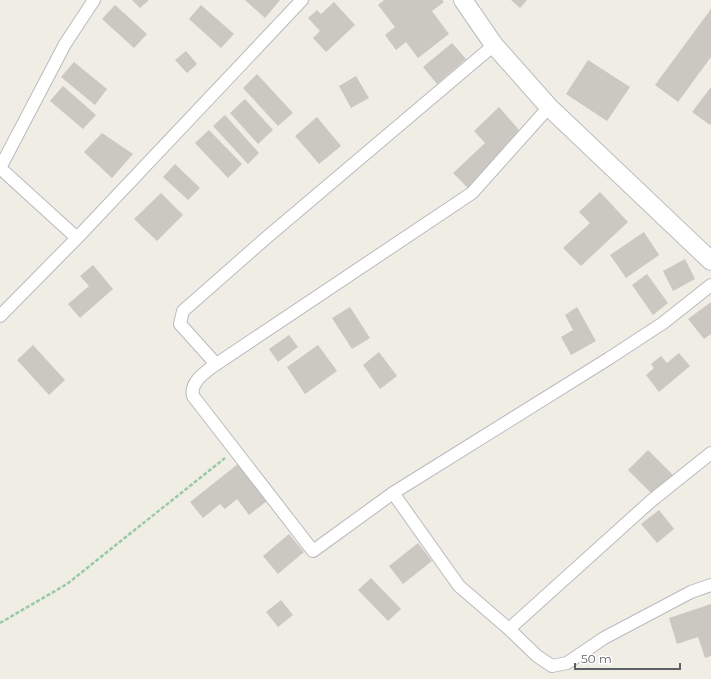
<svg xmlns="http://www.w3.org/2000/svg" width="711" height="679" font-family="Montserrat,sans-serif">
<rect width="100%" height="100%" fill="#f0ede4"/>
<path fill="#cbc7c1" d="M132,0H149L140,8Z
M245,0H280L265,18Z
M384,0H442L444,2L432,11L449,34L418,58L406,42L396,50L385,35L395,27L378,5Z
M511,0H527L520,8Z
M334,2L355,25L326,52L313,38L320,31L308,18L317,10L321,14Z
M115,5L147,34L134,48L102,19Z
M201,5L234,34L221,48L189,19Z
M711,9V57L678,102L655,85Z
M452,43L466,59L437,84L423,67Z
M186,51L197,64L187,73L175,60Z
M588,60L630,87L607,121L566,94Z
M74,62L107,89L95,105L61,77Z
M257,74L293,113L278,126L243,88Z
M356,76L369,98L351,108L339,86Z
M63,86L96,115L83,129L50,101Z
M711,87V124L710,125L692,112Z
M245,99L273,130L258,144L230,113Z
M499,107L519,130L468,188L453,173L485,143L474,131Z
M225,115L259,153L248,164L213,126Z
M317,117L341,146L319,164L295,136Z
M209,130L242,164L228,178L195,143Z
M102,133L133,154L112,178L84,152Z
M175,164L200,188L188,200L163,177Z
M600,192L628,222L581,266L563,248L590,223L579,212Z
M161,193L183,215L157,241L134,219Z
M644,232L659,255L626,278L610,255Z
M685,259L695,279L673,291L663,271Z
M93,265L113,289L80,318L68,304L89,286L80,276Z
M647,274L668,303L653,315L632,285Z
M711,302V334L704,339L688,319Z
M350,307L370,338L352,349L332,318Z
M577,307L596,341L571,355L561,337L573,330L565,315Z
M289,335L298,347L278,362L269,349Z
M33,345L65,380L49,395L17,360Z
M318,345L337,371L305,394L287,367Z
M379,352L397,376L380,389L363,365Z
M679,353L690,366L659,392L646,375L654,368L651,364L661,356L667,363Z
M648,450L673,475L653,495L628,470Z
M238,464L267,501L249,515L237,499L225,509L220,504L203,518L190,502Z
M659,510L674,529L657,543L641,524Z
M289,534L304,552L278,574L263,556Z
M418,543L432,561L403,584L389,566Z
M371,578L401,609L388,621L358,590Z
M281,600L293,615L278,627L266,612Z
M711,604V656L705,658L698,637L677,644L669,618Z"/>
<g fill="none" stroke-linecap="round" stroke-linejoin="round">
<defs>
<path id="street" d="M549,107L472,193L212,367C203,374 190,383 193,396L313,551L393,493L608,359L663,323L711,285
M77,238L0,168L65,44L94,0
M0,316L77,238L302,0
M216,364L180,324L183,311L266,238L494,45
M393,493L459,586L509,629L537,656L552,666L567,663L604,638L691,592L711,585
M509,629L651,501L711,453"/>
<path id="secondary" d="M463,0L494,45L549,107L711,261"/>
</defs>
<use href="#street" stroke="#b7babf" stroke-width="14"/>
<use href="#secondary" stroke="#b8bcc1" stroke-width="20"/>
<path stroke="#97cba5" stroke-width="2.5" stroke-dasharray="4 2" stroke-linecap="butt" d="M0,623L67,584L225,458"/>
<use href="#street" stroke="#fff" stroke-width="12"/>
<use href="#secondary" stroke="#fff" stroke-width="18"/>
</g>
<path d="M575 663v6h105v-6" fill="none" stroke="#5c6166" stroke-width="2"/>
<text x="581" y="663" font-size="12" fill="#5c6166" stroke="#ffffff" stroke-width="3" paint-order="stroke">50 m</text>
</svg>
